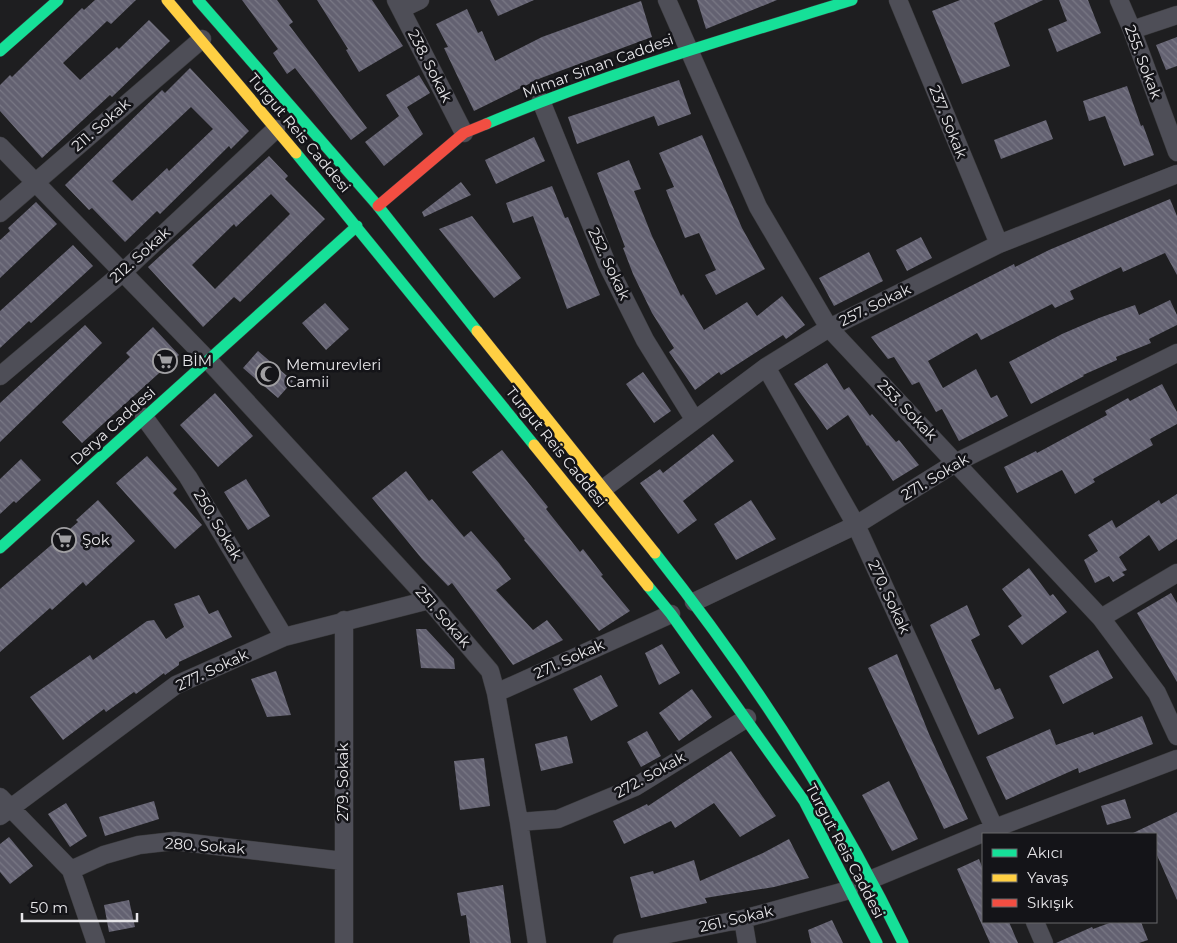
<svg xmlns="http://www.w3.org/2000/svg" width="1177" height="943" font-family="Montserrat,sans-serif">
<defs>
<pattern id="building-back-hatch" width="6" height="6" patternUnits="userSpaceOnUse" patternTransform="scale(1.25)"><rect width="6" height="6" fill="#636171"/><path d="M-1 5l2 2M0 0l6 6M5-1l2 2" fill="none" stroke="#797885"/></pattern>
</defs>
<rect width="100%" height="100%" fill="#1e1e20"/>
<path fill="url(#building-back-hatch)" fill-rule="evenodd" d="M95,0H136L111,24L107,21L63,63L80,80L117,47L119,49L149,20L170,41L112,97L110,95L42,158L0,111V85L10,75L12,77L82,8L84,10Z
M242,0H277L293,22L289,25L367,128L351,140L295,68L287,74L273,53L278,49Z
M317,0H372L403,46L359,72L346,50L348,49Z
M490,0H534L498,16Z
M697,0H777L706,29Z
M960,0H1043L994,23L1010,66L962,84L932,11Z
M1059,0H1088L1101,33L1057,52L1048,29L1067,21Z
M641,1L652,37L541,78L474,111L444,48L448,47L436,24L467,9L478,33L482,31L495,61L542,37Z
M1177,37V66L1166,70L1156,45Z
M190,68L249,131L231,149L229,146L160,214L157,211L125,242L92,208L89,210L65,185L162,90L165,93ZM191,107L213,129L169,171L167,168L132,201L112,181Z
M419,75L430,93L407,107L423,134L384,166L365,142L399,116L386,95Z
M679,80L691,114L658,126L654,116L577,144L568,117Z
M1127,86L1141,126L1143,125L1154,155L1124,166L1105,116L1089,121L1083,101Z
M1046,120L1053,139L1001,159L994,140Z
M702,135L742,228L765,269L716,295L705,275L716,270L699,233L685,238L666,190L674,187L659,153Z
M534,137L545,161L496,184L485,160Z
M269,156L288,176L285,179L325,219L240,302L234,297L203,327L148,267ZM271,194L290,214L215,289L192,265L234,224L236,227Z
M629,160L641,189L634,191L652,236L681,296L683,294L704,330L747,302L757,316L782,296L805,325L786,339L783,335L721,375L719,372L695,390L669,352L674,348L652,313L633,274L623,248L625,247L597,173Z
M461,182L471,195L424,217L422,212Z
M552,186L565,218L568,217L600,295L567,309L533,216L513,223L506,203Z
M1170,199L1177,216V275L1165,253L1123,272L1121,267L1070,291L1074,299L1055,308L1052,304L981,340L977,333L928,361L943,388L976,369L991,398L997,395L1008,416L959,441L942,409L936,412L919,382L912,385L894,357L888,359L871,337L1014,264L1015,267L1049,250Z
M36,202L57,224L0,278V240L10,231L8,228Z
M472,216L521,278L494,298L439,229Z
M921,237L932,258L907,271L896,250Z
M73,245L93,266L31,323L29,321L0,348V311Z
M869,252L883,281L834,306L819,278Z
M1170,300L1177,315V325L1149,339L1151,343L1116,357L1117,360L1083,375L1084,376L1031,404L1009,362L1062,334L1099,318L1135,305L1139,315Z
M325,303L349,329L326,350L302,323Z
M85,325L102,343L0,442V403Z
M153,327L179,355L82,443L62,422L130,357L126,353Z
M258,351L293,381L278,398L243,368Z
M827,363L844,390L849,387L870,416L872,414L896,442L899,440L919,465L893,481L868,445L867,446L848,415L827,430L794,384Z
M643,372L671,411L654,423L626,384Z
M1162,384L1177,412V424L1150,439L1153,445L1093,479L1095,482L1075,494L1062,470L1017,493L1004,467L1036,451L1037,453L1107,415L1105,411L1128,398L1130,401Z
M215,393L253,436L218,467L180,425Z
M713,434L734,461L683,501L697,520L678,534L640,483L660,469L663,473Z
M502,450L548,507L546,509L580,552L583,549L603,575L601,576L630,611L599,631L524,540L525,539L472,472Z
M147,456L177,489L173,493L202,525L175,549L116,483Z
M21,459L41,480L16,503L14,501L0,514V479Z
M406,471L429,501L432,499L464,537L471,531L499,563L511,579L496,590L533,630L547,620L563,640L513,665L452,583L448,586L422,559L372,498Z
M246,479L270,516L248,530L224,492Z
M1177,494V539L1159,551L1149,535L1119,557L1127,570L1122,572L1125,575L1113,582L1109,576L1095,583L1084,560L1098,551L1088,535L1112,520L1116,528L1159,500L1161,504Z
M98,500L135,541L86,586L83,582L52,610L50,608L0,652V589L78,522L76,520Z
M751,500L776,539L736,560L714,524Z
M1029,568L1050,596L1053,594L1067,612L1022,645L1008,626L1022,616L1002,589Z
M1171,593L1177,603V682L1137,613Z
M199,595L209,614L218,610L232,637L179,662V665L165,675L164,673L136,694L134,692L106,712L104,709L63,740L30,697L90,655L93,660L147,621L154,620L166,639L184,627L174,604Z
M967,605L980,635L971,640L995,690L1000,688L1014,718L978,735L930,625Z
M416,629H426L454,659L455,669L421,668Z
M662,644L680,673L659,685L645,653Z
M1098,650L1113,678L1063,704L1049,676Z
M897,654L929,734L968,819L944,829L868,668Z
M276,671L291,715L267,717L251,679Z
M601,675L618,706L591,721L573,689Z
M692,689L712,717L679,741L659,713Z
M1142,716L1153,744L1079,773L1078,768L1006,800L986,757L1050,729L1056,745L1093,732L1094,735Z
M647,731L661,756L641,767L627,742Z
M567,736L573,763L541,771L535,744Z
M731,751L776,816L740,837L714,803L675,828L671,821L624,844L613,821L647,804L648,806Z
M484,758L490,806L460,810L454,761Z
M889,781L918,839L892,851L862,795Z
M1125,799L1131,818L1107,825L1101,806Z
M154,801L159,819L105,836L99,817Z
M66,803L87,836L70,847L48,814Z
M1177,812V900L1156,853V834H1131Z
M9,837L33,866L10,884L0,872V844Z
M789,839L809,878L774,887L705,898L707,903L641,918L630,877L653,871L654,874L694,860L700,881L763,853Z
M979,859L983,869V922H1009L1018,943H990L957,869Z
M503,885L511,943H470L466,915L461,916L457,893Z
M129,900L135,927L109,932L104,905Z
M832,920L843,943H811L808,930Z
M1112,922H1141L1148,940L1139,943H1056L1092,927L1093,929Z"/>
<g fill="none" stroke-linecap="round" stroke-linejoin="round">
<defs>
<path id="street" d="M396,0L464,133
M667,0L758,207L829,328L1101,618L1157,693L1177,736
M898,0L999,244
M1119,0L1132,30L1177,152
M401,9L420,0
M1132,30L1177,15
M541,101L607,264L645,340L694,419
M0,146L208,360L429,600L490,671L496,693L519,822L537,943
M0,213L202,39
M766,367L856,525L997,834
M0,376L122,273L276,129
M144,417L188,477L284,637
M603,489L766,367L829,328L999,244L1177,174
M694,602L856,525L957,462L1177,353
M1101,618L1177,573
M496,693L671,614
M0,797L71,870L96,943
M0,816L176,685L284,637L429,600
M519,822L558,819L635,787L747,718
M71,870L104,855L139,845L174,841L343,861
M872,879L995,828L1177,759
M743,919L747,943
M1035,922L1044,943
M344,943V620
M622,943L743,919L849,890"/>
<path id="fast" d="M198,0L378,206L477,331
M0,51L58,0
M486,124C605,74 729,38 852,0
M296,153L534,445
M0,548L357,226
M655,553C750,673 836,805 903,943
M648,586L671,614L804,801L877,943"/>
<path id="slow" d="M167,0L296,153
M477,331L655,553
M534,445L648,586"/>
<path id="jam" d="M378,206L464,133L486,124"/>
</defs>
<use href="#street" stroke="#3a3a3c" stroke-width="19"/>
<use href="#fast" stroke="#3a3a3c" stroke-width="12"/>
<use href="#slow" stroke="#3a3a3c" stroke-width="12"/>
<use href="#jam" stroke="#3a3a3c" stroke-width="12"/>
<use href="#street" stroke="#4e4e57" stroke-width="18"/>
<use href="#fast" stroke="#16e098" stroke-width="11"/>
<use href="#slow" stroke="#ffcf43" stroke-width="11"/>
<use href="#jam" stroke="#f24e42" stroke-width="11"/>
</g>
<defs>
<symbol id="supermarket-ring" viewBox="-11 -11 22 22"><circle r="9.5" fill="#141418" stroke="#a09fa2" stroke-width="1.5"/><path d="M-6-5.5h2.5l.6 2H6L4.5 2H-2.5L-4.4-4H-6ZM-1.5 3.2a1.3 1.3 0 1 0 .1 0ZM3 3.2a1.3 1.3 0 1 0 .1 0Z" fill="#a09fa2"/></symbol>
<symbol id="mosque-ring" viewBox="-11 -11 22 22"><circle r="9.5" fill="#141418" stroke="#a09fa2" stroke-width="1.5"/><path d="M3.5-4.9A6 6 0 1 0 3.5 4.9A5 5 0 1 1 3.5-4.9Z" fill="#a09fa2"/></symbol>
</defs>
<g fill-rule="evenodd">
<use href="#supermarket-ring" x="151" y="347" width="28" height="28"/>
<use href="#mosque-ring" x="254" y="360" width="28" height="28"/>
<use href="#supermarket-ring" x="50" y="526" width="28" height="28"/>
</g>
<g text-anchor="middle" stroke-width="5" stroke-linejoin="round" paint-order="stroke">
<g font-size="15" fill="#e6e5e8" stroke="#141418">
<text transform="translate(1143 62) rotate(69)" y="5">255. Sokak</text>
<text transform="translate(430 66) rotate(63)" y="5">238. Sokak</text>
<text transform="translate(598 66) rotate(-20)" y="5">Mimar Sinan Caddesi</text>
<text transform="translate(948 122) rotate(68)" y="5">237. Sokak</text>
<text transform="translate(101 125) rotate(-41)" y="5">211. Sokak</text>
<text transform="translate(299 133) rotate(50)" y="5">Turgut Reis Caddesi</text>
<text transform="translate(140 255) rotate(-42)" y="5">212. Sokak</text>
<text transform="translate(609 264) rotate(65)" y="5">252. Sokak</text>
<text transform="translate(875 305) rotate(-26)" y="5">257. Sokak</text>
<text transform="translate(907 410) rotate(46)" y="5">253. Sokak</text>
<text transform="translate(113 426) rotate(-42)" y="5">Derya Caddesi</text>
<text transform="translate(556 447) rotate(51)" y="5">Turgut Reis Caddesi</text>
<text transform="translate(935 477) rotate(-31)" y="5">271. Sokak</text>
<text transform="translate(218 525) rotate(59)" y="5">250. Sokak</text>
<text transform="translate(889 597) rotate(65)" y="5">270. Sokak</text>
<text transform="translate(443 617) rotate(49)" y="5">251. Sokak</text>
<text transform="translate(569 659) rotate(-24)" y="5">271. Sokak</text>
<text transform="translate(212 670) rotate(-25)" y="5">277. Sokak</text>
<text transform="translate(650 775) rotate(-29)" y="5">272. Sokak</text>
<text transform="translate(343 782) rotate(-90)" y="5">279. Sokak</text>
<text transform="translate(205 846) rotate(4)" y="5">280. Sokak</text>
<text transform="translate(845 851) rotate(62)" y="5">Turgut Reis Caddesi</text>
<text transform="translate(736 919) rotate(-13)" y="5">261. Sokak</text>
</g>
<g font-size="15" fill="#e6e5e8" stroke="#141418" text-anchor="start">
<text x="182" y="366">BİM</text>
<text x="286" y="370">Memurevleri<tspan x="286" dy="17">Camii</tspan></text>
<text x="82" y="545">Şok</text>
</g>
</g>
<rect x="982" y="833" width="175" height="90" fill="#141418" stroke="#68686b"/>
<rect x="992" y="849" width="25" height="8" fill="#16e098" stroke="#68686b"/>
<text x="1027" y="858" font-size="15" fill="#e6e5e8">Akıcı</text>
<rect x="992" y="874" width="25" height="8" fill="#ffcf43" stroke="#68686b"/>
<text x="1027" y="883" font-size="15" fill="#e6e5e8">Yavaş</text>
<rect x="992" y="899" width="25" height="8" fill="#f24e42" stroke="#68686b"/>
<text x="1027" y="908" font-size="15" fill="#e6e5e8">Sıkışık</text>
<path d="M22 913v8h115v-8" fill="none" stroke="#e6e5e8" stroke-width="2.5"/>
<text x="30" y="913" font-size="15" fill="#e6e5e8" stroke="#141418" stroke-width="4" paint-order="stroke">50 m</text>
</svg>
